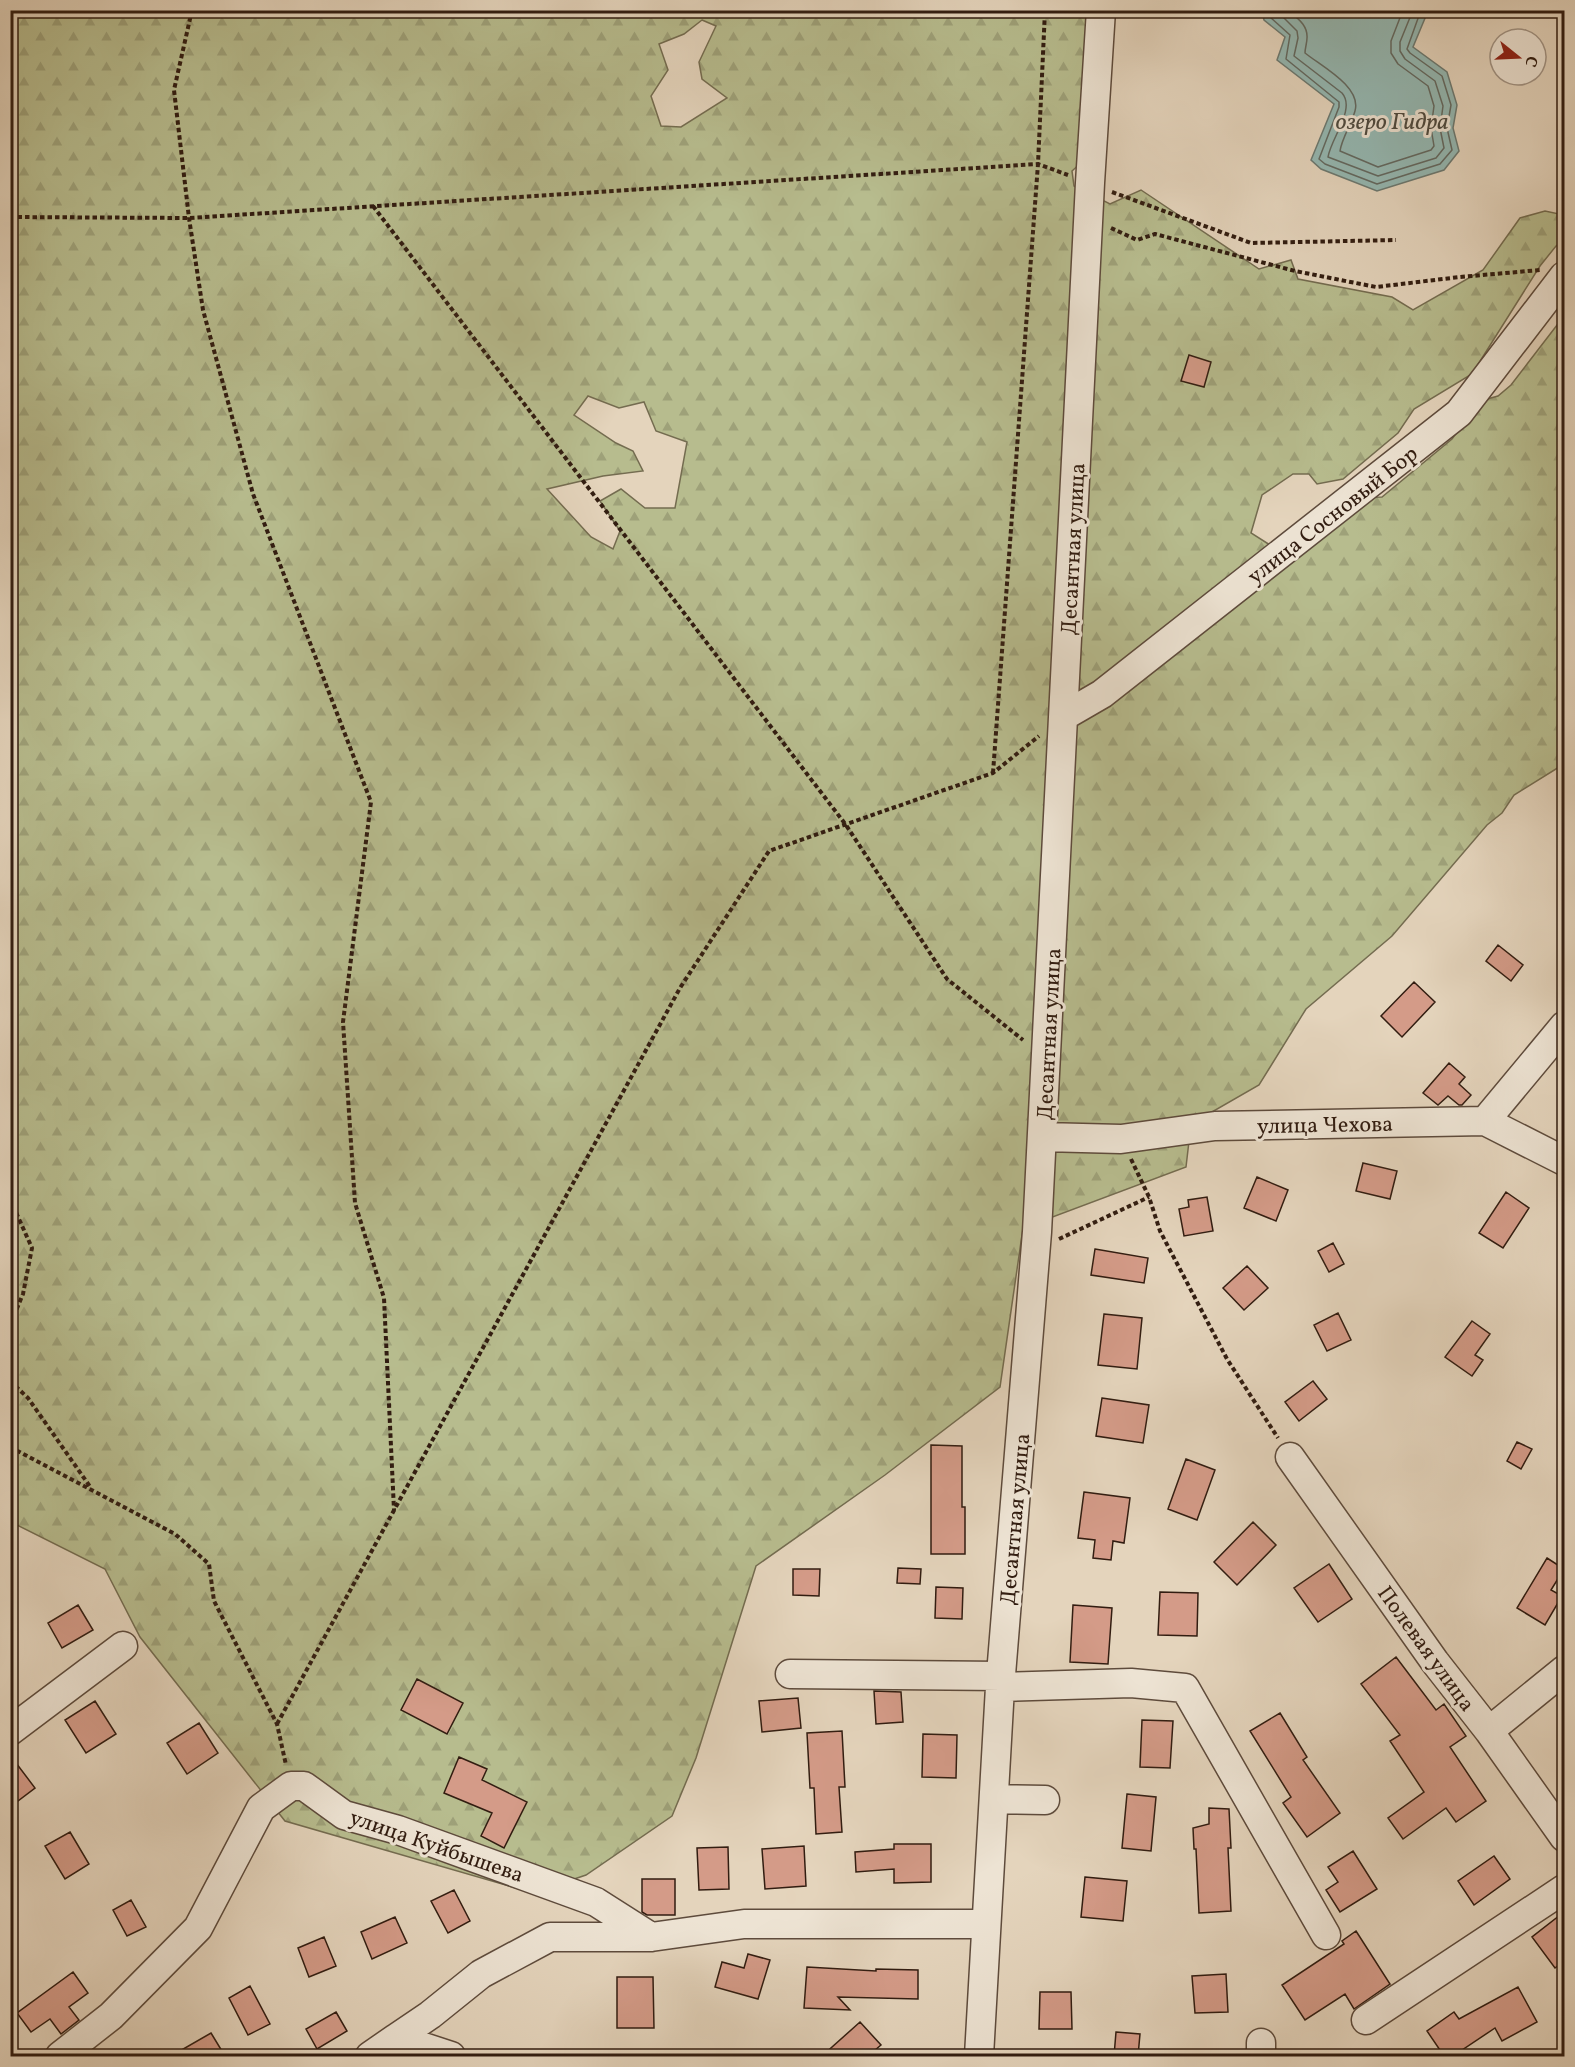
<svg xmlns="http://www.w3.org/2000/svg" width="1575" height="2067" font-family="Vollkorn,serif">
<defs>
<pattern id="forest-firs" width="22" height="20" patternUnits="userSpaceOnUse" patternTransform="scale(1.5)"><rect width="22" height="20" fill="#b7bc8e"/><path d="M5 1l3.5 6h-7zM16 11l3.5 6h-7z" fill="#9ea179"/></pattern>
</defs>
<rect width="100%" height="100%" fill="#e4d4bc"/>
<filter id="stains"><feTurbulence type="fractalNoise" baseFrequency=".00333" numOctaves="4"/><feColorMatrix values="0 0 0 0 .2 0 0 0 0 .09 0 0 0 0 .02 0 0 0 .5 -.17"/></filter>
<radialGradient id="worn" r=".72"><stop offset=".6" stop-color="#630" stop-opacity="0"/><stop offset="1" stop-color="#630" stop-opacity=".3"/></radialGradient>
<path fill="url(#forest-firs)" stroke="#746c50" stroke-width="1.5" fill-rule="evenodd" d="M10,11H1087L1082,162L1072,171L1074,186L1110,204L1141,190L1259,269L1291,260L1298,279L1392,297L1413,310L1483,270L1520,218L1545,211L1564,215V241L1556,246L1540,266L1472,374L1414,409L1398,433L1343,479L1317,484L1309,474H1293L1262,495L1251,533L1270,545L1349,498L1382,497L1452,439L1480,401L1498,396L1511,385L1564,316V764L1514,795L1502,813L1487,825L1392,936L1306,1009L1259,1085L1191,1124L1186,1167L1023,1228L1000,1387L885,1475L756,1566L696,1758L672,1816L586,1875L533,1893L285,1821L140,1637L105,1569L11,1522ZM702,20L716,26L699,62L702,79L727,98L681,127L661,126L651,96L668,70L659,44L684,34ZM588,396L619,408L644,402L656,431L687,442L675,508H645L621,489L600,501L620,531L613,549L591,537L547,489L603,476L643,471L633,451L616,443L574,415Z"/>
<path fill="#95b8b2" stroke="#6d7a72" stroke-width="1.5" d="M1262,11H1428L1413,47L1447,72L1457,105L1453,128L1459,151L1444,170L1377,191L1321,169L1311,160L1334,104L1277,60L1285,37L1264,20Z"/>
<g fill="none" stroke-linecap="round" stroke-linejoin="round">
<path stroke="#646a62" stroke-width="1.5" d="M1268,10L1270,17L1290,35L1286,59L1339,102V107L1319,159L1325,164L1377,184L1440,164L1452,150L1447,128L1451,105L1442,76L1410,53L1407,49L1421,10
M1276,10L1297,31L1298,38L1294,56L1342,93C1356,109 1331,138 1328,157L1378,176L1436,158L1444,148L1440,128L1443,106L1435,81L1405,59L1400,51V42L1413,10
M1288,10C1297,18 1308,25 1307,38C1307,43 1305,48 1305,53C1321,66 1362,87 1355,111C1351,125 1342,138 1340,151L1378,167L1431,150L1434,146L1431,128L1434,106L1428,86L1398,64L1391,53V41L1403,10"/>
</g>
<path fill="#d49b88" stroke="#321d11" stroke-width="1.5" d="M1189,355L1211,362L1204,387L1181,381Z
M1498,945L1523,965L1511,981L1486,961Z
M1414,982L1435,1002L1402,1037L1381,1016Z
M1449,1063L1465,1077L1459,1084L1471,1095L1462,1105H1459L1448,1096L1438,1105L1423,1093Z
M1363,1163L1397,1171L1390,1199L1356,1191Z
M1257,1177L1288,1190L1276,1221L1244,1208Z
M1506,1192L1529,1208L1503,1248L1479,1233Z
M1207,1197L1213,1231L1184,1236L1179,1209L1189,1207L1188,1200Z
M1333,1243L1344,1264L1329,1272L1318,1251Z
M1095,1249L1148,1258L1144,1283L1091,1275Z
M1247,1266L1268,1288L1244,1310L1223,1288Z
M1338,1313L1351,1340L1327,1351L1314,1325Z
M1104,1314L1142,1318L1137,1369L1098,1365Z
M1472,1321L1490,1334L1475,1355L1483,1360L1472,1376L1445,1357Z
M1313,1381L1327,1399L1299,1421L1285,1402Z
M1102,1398L1149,1405L1143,1443L1096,1436Z
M1517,1442L1532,1449L1521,1469L1507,1461Z
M931,1445L962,1446V1507H965V1554H931Z
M1186,1459L1215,1470L1197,1520L1168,1509Z
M1084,1492L1130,1498L1124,1543L1113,1541L1111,1560L1093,1558L1095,1540L1078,1538Z
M1253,1522L1276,1545L1237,1585L1214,1562Z
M1547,1558L1564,1569L1551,1590L1562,1596L1545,1625L1517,1608Z
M1329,1564L1352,1599L1318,1622L1294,1588Z
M898,1568L921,1569L920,1584L897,1583Z
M793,1569H820L819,1596L793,1595Z
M936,1587L963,1588L962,1619L935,1618Z
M1160,1592L1198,1593L1197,1636L1158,1635Z
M78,1605L93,1630L62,1648L48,1623Z
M1073,1605L1112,1608L1108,1664L1070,1662Z
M1396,1657L1436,1710L1444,1704L1466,1736L1450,1747L1486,1801L1456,1822L1446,1808L1403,1839L1388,1818L1424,1792L1390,1741L1400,1735L1361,1684Z
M417,1679L463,1703L447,1734L401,1710Z
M874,1691L901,1692L903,1722L876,1724Z
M798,1698L801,1728L762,1732L759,1701Z
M95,1701L116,1734L86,1753L65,1720Z
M1280,1713L1307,1757L1303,1760L1340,1813L1307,1837L1283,1803L1291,1797L1250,1731Z
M1142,1720L1173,1721L1170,1768L1140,1767Z
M199,1723L218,1753L187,1774L167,1743Z
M842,1731L845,1787H839L842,1832L816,1834L814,1788H810L807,1733Z
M923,1734L957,1735L956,1778L922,1777Z
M10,1755L35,1788L10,1807Z
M459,1757L487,1769L482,1780L527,1802L504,1848L481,1836L492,1813L444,1793Z
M1127,1794L1156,1797L1151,1851L1122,1848Z
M1209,1808L1229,1809L1231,1848H1228L1231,1911L1199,1913L1196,1849H1194L1193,1828L1209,1824Z
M70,1832L89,1864L65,1879L45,1846Z
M894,1844H931V1882L894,1883V1869L856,1872L855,1852L894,1849Z
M804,1846L806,1886L765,1889L762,1849Z
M728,1847L729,1889L699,1890L697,1848Z
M1353,1851L1377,1889L1340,1912L1326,1890L1338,1882L1328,1867Z
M1494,1856L1510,1879L1474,1905L1458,1881Z
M1085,1877L1127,1881L1123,1921L1081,1917Z
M642,1879H675V1915H647L642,1912Z
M454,1890L470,1921L448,1933L431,1901Z
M131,1900L146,1927L127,1936L113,1910Z
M1564,1912V1961L1555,1968L1532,1937Z
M395,1917L407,1943L372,1959L361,1932Z
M1356,1931L1390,1984L1354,2009L1345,1994L1305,2020L1282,1985L1344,1944L1342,1941Z
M324,1937L336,1966L309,1977L298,1948Z
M748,1954L770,1960L758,1999L715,1987L722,1962L744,1968Z
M807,1967L876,1971V1969L918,1970V1999L838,1997L850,2010L804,2008Z
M73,1972L88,1993L69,2007L79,2020L61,2034L50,2019L31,2032L17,2013Z
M1226,1974L1228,2012L1195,2013L1192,1976Z
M617,1977H653L654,2028H617Z
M250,1986L270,2024L248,2035L229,1998Z
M1518,1987L1537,2022L1502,2041L1495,2028L1453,2056H1444L1427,2031L1454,2012L1459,2019Z
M1040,1992H1071L1072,2029H1039Z
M336,2012L347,2031L317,2049L306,2029Z
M860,2022L881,2045L868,2056H822Z
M1116,2032L1140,2034L1138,2056H1114Z
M211,2033L225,2056H171Z"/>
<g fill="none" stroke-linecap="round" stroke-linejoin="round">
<defs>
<path id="minor" d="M1064,716L1102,694L1459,413L1564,276
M1485,1121L1564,1161
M1043,1137L1121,1139L1215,1126L1485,1121L1564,1026
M1290,1457L1435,1662L1489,1731L1564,1837
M790,1674L1001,1676
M1000,1687L1131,1683L1185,1688L1326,1935
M10,1731L123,1646
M1489,1731L1564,1670
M994,1799L1045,1800
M1366,2020L1564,1889
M396,2038L430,2015L481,1974L550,1937H651L744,1924H986
M1261,2043V2056
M60,2056L111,2016L198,1928L261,1808L291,1786H304L344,1815L398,1830L596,1902L651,1937
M370,2056L396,2038L451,2056
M979,2056L1000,1687L1037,1232L1090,183L1101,10"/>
</defs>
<use href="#minor" stroke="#5e4b3c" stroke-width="31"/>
<path stroke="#321d11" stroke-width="4" stroke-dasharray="4.5 3" stroke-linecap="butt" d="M192,10L174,90L189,218L203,310L253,494L371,802L343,1022L355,1203L384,1298L394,1510
M1112,192L1251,243L1396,240
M373,206L846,825L947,979L1023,1040
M10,217L189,218L1038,164L1068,175
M1111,228L1137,240L1155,234L1295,271L1376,287L1460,277L1540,270
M993,773L1038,164L1045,10
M1131,1159L1149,1197L1160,1231L1227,1359L1278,1438
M10,1199L32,1248L23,1294L10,1325
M1059,1239L1149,1197
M10,1381L28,1398L91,1488
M10,1447L175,1534L209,1564L214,1601L277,1724L286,1765
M277,1724L680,988L769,851L993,773L1039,736"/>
<use href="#minor" stroke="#ede3d3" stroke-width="28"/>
</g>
<g text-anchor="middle" stroke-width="6" stroke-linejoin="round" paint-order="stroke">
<g font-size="22" fill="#321d11" stroke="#ede3d3">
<text transform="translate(1332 514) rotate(-38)" y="8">улица Сосновый Бор</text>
<text transform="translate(1072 549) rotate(-87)" y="8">Десантная улица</text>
<text transform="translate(1048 1034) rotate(-87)" y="8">Десантная улица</text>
<text transform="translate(1325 1124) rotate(-1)" y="8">улица Чехова</text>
<text transform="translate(1014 1519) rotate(-85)" y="8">Десантная улица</text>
<text transform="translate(1427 1648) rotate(54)" y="8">Полевая улица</text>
<text transform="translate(437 1845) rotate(19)" y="8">улица Куйбышева</text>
</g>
<g font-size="24" font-style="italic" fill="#504c41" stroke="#ede3d3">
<text x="1392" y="129">озеро Гидра</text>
</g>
</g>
<rect width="1575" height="2067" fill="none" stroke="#e4d4bc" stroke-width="36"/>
<rect x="12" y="12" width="1551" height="2043" fill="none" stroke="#321d11" stroke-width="3"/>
<rect x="18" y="18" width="1539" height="2031" fill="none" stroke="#321d11" stroke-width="1.5"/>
<g transform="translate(1518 57) rotate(108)"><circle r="28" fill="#ede3d3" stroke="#a29485" stroke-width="1.5"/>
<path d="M0-4.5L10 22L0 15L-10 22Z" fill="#8f2418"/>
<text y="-9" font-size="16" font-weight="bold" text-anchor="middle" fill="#321d11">С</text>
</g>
<rect width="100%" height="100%" filter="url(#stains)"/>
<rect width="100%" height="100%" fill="url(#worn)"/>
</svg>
